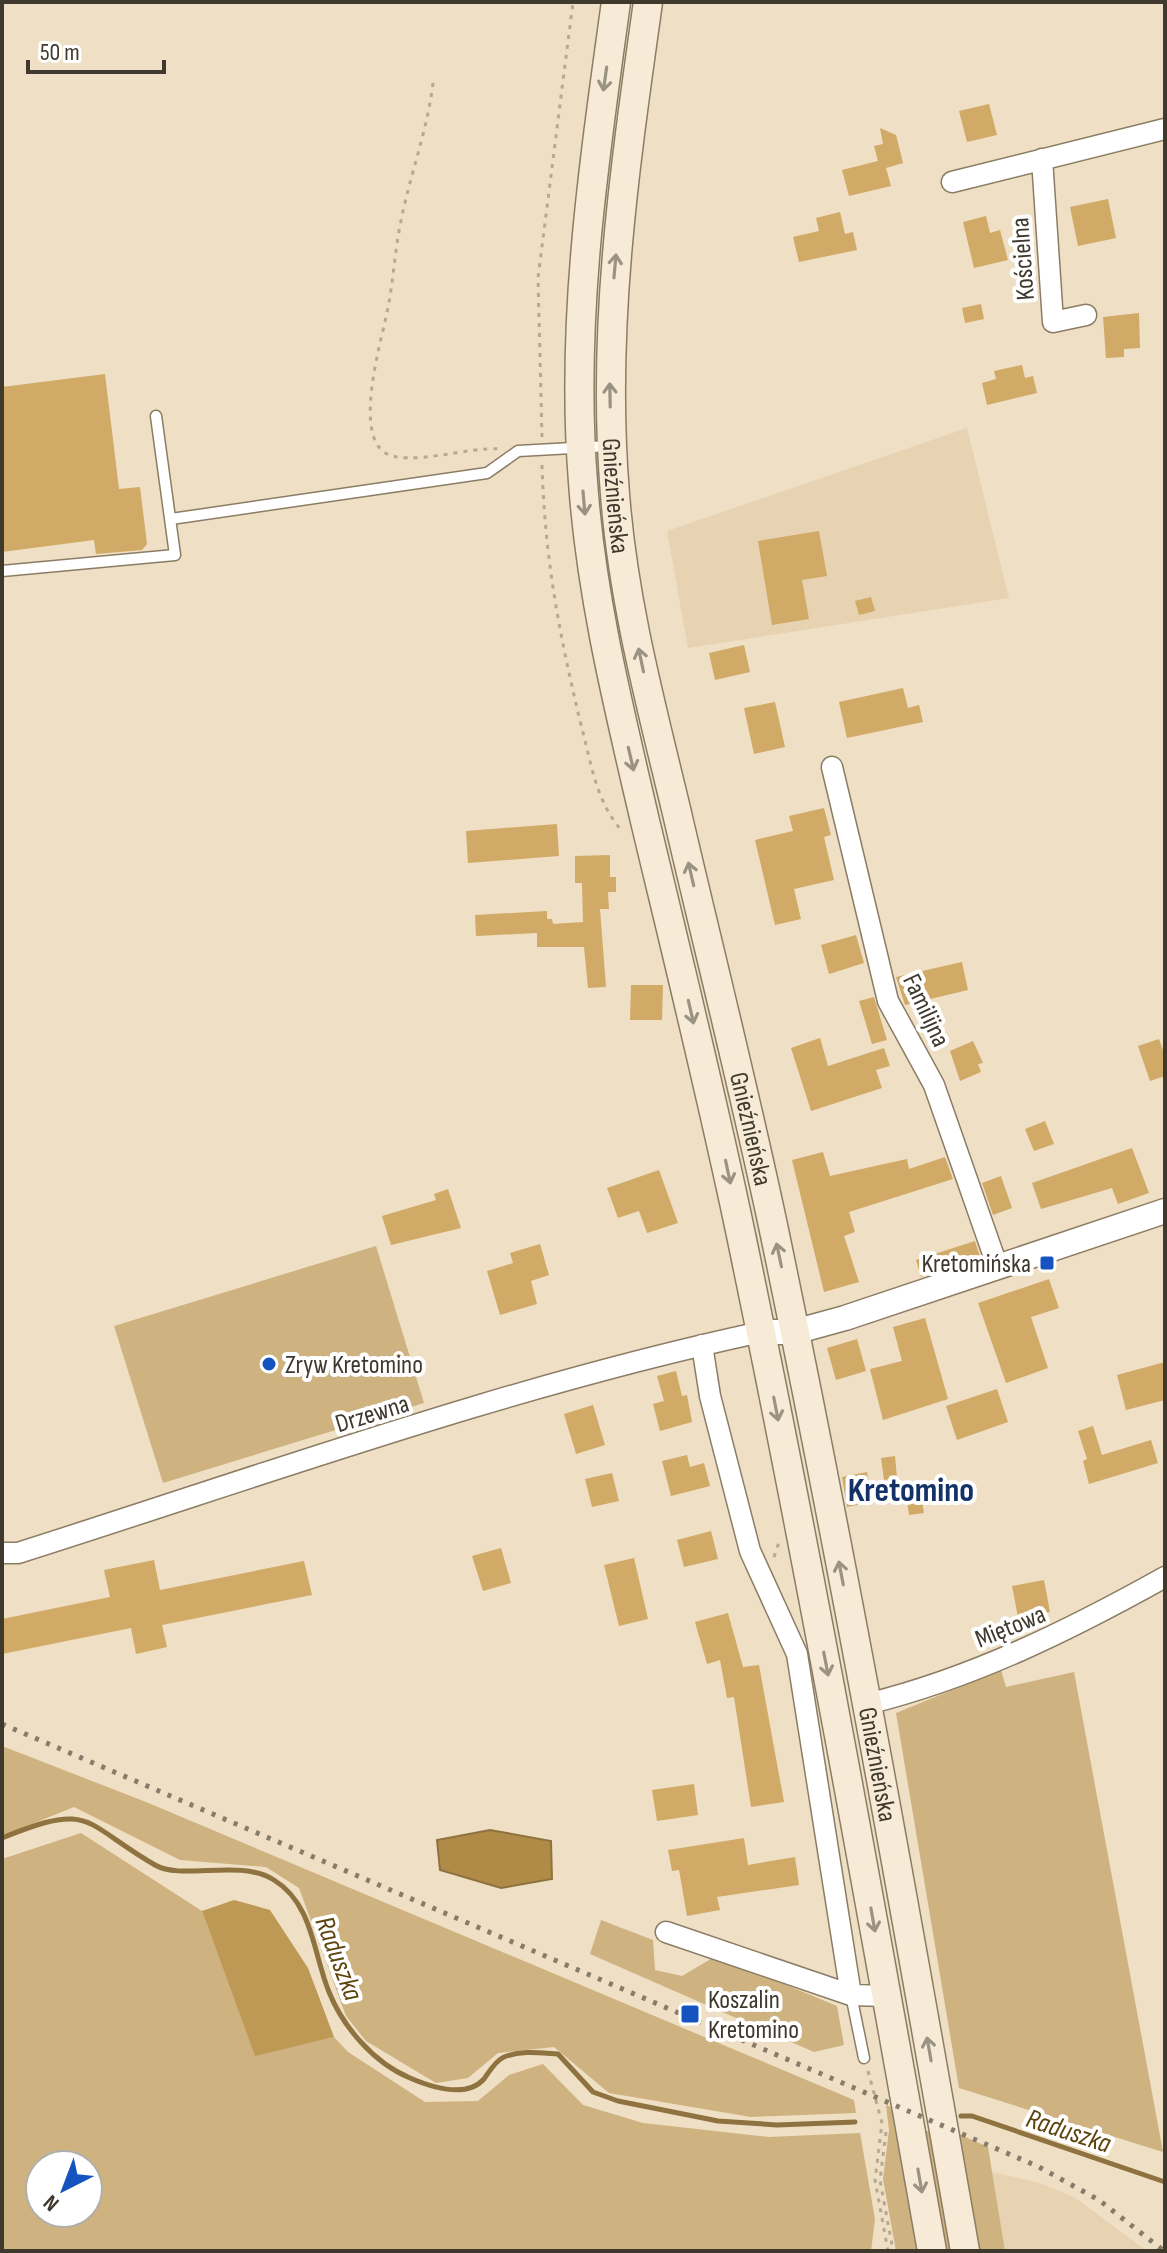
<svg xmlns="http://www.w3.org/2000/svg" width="1167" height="2253" font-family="'Sofia Sans Condensed',sans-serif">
<rect width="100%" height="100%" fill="#efdfc4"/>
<path fill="#e7d3b2" d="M967,428L1009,598L688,648L667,531Z
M992,2172L1040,2183L1074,2197L1147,2251H1005Z"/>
<path fill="#ceb280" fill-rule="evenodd" d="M376,1246L424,1403L163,1483L114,1326Z
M1001,1670L1006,1687L1074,1672L1163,2152L959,2088L896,1713Z
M2,1746L146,1802L854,2100L856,2113L751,2117L609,2093L554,2047L498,2053L468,2078L436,2083L366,2041L346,2016L299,1888L266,1867L180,1860L74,1807L2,1836Z
M81,1833L202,1911L255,2055L334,2037L348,2052L425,2102L478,2101L509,2075L543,2064L583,2105L643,2123L769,2137L860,2133L875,2219L871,2251H2V1859ZM40,2165H88V2213H40Z
M601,1920L653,1940L655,1970L682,1976L716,1956L837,2006L844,2045L814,2052L590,1954Z
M886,2105L896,2109L921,2251H896L883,2179L889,2130Z
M919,2128L935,2134L955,2251H942Z
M954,2132L988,2147L1005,2251H975Z"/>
<path fill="#be9955" d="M234,1900L270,1910L308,1968L334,2037L255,2056L202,1911Z"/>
<path fill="#b08b47" stroke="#8e723f" stroke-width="2" d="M490,1830L551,1841L552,1879L501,1888L440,1870L437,1840Z"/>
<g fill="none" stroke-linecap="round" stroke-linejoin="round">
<path stroke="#8e723f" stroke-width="5" d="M2,1838C93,1801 81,1822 155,1865C183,1881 239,1858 274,1880C313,1904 313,1953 329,1992C343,2027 374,2063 410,2078C431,2087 466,2099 484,2079C489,2072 496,2060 504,2057C521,2050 541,2053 558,2054L593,2092L618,2101L718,2121L777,2125L855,2122
M961,2116H972L1165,2182"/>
</g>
<path fill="#d0aa66" d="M989,104L997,135L967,142L959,111Z
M880,128L896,135L903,163L886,168L891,186L849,196L842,170L878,161L874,146L883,144Z
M1108,199L1116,238L1078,246L1070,207Z
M840,212L845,234L853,232L857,250L799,262L793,237L819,231L816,218Z
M986,216L990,233L1000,230L1008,260L974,268L963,222Z
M981,304L984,319L965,323L962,308Z
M1139,313L1140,348L1124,349V357L1106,358L1103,317Z
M1022,365L1025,378L1033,376L1037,393L987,405L982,383L996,379L994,371Z
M105,374L119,489L140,487L147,544L142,550L96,554L94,540L2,552V387Z
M819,531L827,576L802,580L809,619L772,625L758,541Z
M871,597L875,611L859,615L855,601Z
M744,645L750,672L715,680L709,653Z
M903,688L908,708L919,705L923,722L847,738L839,702Z
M775,702L785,747L754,754L744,708Z
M824,808L831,835L824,837L834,880L794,889L801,919L775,925L755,840L793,831L789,816Z
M557,824L559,856L468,863L466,831Z
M610,855V877H616V892H608L609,909H600L606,987L588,988L584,947H537V933L476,936L475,915L547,911V919H552L553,924L583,922L582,883H575V856Z
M856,935L864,963L829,974L821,945Z
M962,962L968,990L905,1005L896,977Z
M631,985H663L662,1020H630Z
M874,997L887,1040L872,1044L859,1001Z
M820,1038L828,1066L884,1048L890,1066L876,1070L882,1088L811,1111L791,1048Z
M1159,1039L1165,1056V1076L1150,1081L1138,1046Z
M973,1041L983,1063L978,1064L981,1072L960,1081L950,1051Z
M1045,1121L1054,1144L1034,1151L1025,1129Z
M1132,1148L1149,1193L1118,1204L1112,1188L1041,1209L1032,1183Z
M823,1152L830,1176L907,1159L909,1169L945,1157L953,1179L849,1212L855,1232L844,1236L859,1282L824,1292L792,1160Z
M659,1170L678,1223L647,1233L639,1211L618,1218L607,1188Z
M1001,1176L1012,1208L993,1215L982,1183Z
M448,1189L461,1228L391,1245L382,1216L436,1200L434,1194Z
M975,1241L980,1257L921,1277L916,1260Z
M540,1244L549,1275L531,1281L537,1304L500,1315L487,1271L513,1263L510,1253Z
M1049,1279L1059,1308L1031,1317L1048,1368L1006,1383L978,1303Z
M925,1318L948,1399L883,1420L870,1369L902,1361L893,1327Z
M857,1339L866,1371L836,1380L827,1348Z
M1165,1362V1400L1126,1410L1117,1375Z
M676,1371L682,1396L687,1395L692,1422L660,1431L653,1404L664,1401L657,1376Z
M997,1389L1008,1422L957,1440L946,1406Z
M593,1405L605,1445L576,1454L564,1414Z
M1093,1426L1102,1455L1151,1440L1158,1463L1089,1484L1083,1461L1087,1459L1078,1431Z
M687,1455L690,1467L704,1463L710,1486L671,1496L662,1461Z
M895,1456L897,1478L884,1480L881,1458Z
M867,1472L872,1502L847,1507L842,1477Z
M612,1473L619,1501L592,1507L585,1479Z
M920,1491L924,1513L909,1515L906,1494Z
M711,1531L718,1559L684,1567L677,1540Z
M501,1548L511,1583L483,1591L472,1556Z
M634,1558L648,1619L619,1626L604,1565Z
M154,1560L160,1590L304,1561L312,1595L162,1625L167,1647L136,1654L131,1628L2,1654V1619L110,1597L104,1570Z
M1044,1580L1050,1612L1018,1617L1012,1586Z
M728,1613L743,1667L759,1665L784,1802L751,1807L734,1697L727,1698L720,1660L707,1664L695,1622Z
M694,1784L698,1815L657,1821L652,1790Z
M744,1838L748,1865L795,1857L799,1885L717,1897L720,1910L687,1916L679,1870L672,1871L668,1850Z"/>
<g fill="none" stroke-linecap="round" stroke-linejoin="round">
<defs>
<path id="service" d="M171,519L487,473L518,451L609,446
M2,571L175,555L156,416
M851,1995L864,2058"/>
<path id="minor" d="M1042,159L1053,322L1086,315
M952,182L1165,129
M832,767L888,1001L934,1085L998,1268
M702,1345L710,1396L750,1551L797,1654L851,1995
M2,1553H18C264,1475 509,1386 761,1332
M867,1704C973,1678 1070,1630 1165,1577
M666,1932L851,1995L887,1996"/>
<path id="tertiary" d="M761,1332H794L845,1318L1165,1211"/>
<g id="secondary">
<path d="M616,2C594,162 570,320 583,482C591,597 619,709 645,821C678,959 712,1096 741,1235C811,1572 872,1912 932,2251"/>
<path id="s1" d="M648,2C625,166 601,328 615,494C623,601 651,705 676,809C709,951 745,1092 775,1235C845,1572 906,1912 965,2251"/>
</g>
</defs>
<use href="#service" stroke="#8b7d64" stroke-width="13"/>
<use href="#minor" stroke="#8b7d64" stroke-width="23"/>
<use href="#tertiary" stroke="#8b7d64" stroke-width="27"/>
<use href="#secondary" stroke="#8b7d64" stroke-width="31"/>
<path stroke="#b6a993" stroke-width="3" stroke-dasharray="4 6" stroke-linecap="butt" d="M433,83C427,133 409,177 400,226C394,256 393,287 386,317C380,345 355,432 384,452C407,468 470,446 499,449
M542,437L538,278L573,2
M542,465C545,560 559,633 581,725C591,762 596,803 623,832
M774,1557L779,1542
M868,2071L882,2123L875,2180L888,2251
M886,2132L880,2180L893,2251"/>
<use href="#service" stroke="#fff" stroke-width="10"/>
<use href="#minor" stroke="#fff" stroke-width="20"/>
<use href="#tertiary" stroke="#fff" stroke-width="24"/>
<use href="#secondary" stroke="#f7ebd7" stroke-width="28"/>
<path stroke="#867c6a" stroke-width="5" stroke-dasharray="4 8" stroke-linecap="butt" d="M2,1724L1037,2166L1099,2200L1164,2251"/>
</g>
<defs><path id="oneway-shaft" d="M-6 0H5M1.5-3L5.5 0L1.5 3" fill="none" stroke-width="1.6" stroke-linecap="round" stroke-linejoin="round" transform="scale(2)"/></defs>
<g stroke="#9a9282">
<use href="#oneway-shaft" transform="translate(605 79) rotate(98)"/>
<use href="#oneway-shaft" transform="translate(615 266) rotate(-85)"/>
<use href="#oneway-shaft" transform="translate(610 395) rotate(-91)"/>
<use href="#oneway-shaft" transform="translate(584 503) rotate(85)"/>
<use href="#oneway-shaft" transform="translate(641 660) rotate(-102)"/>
<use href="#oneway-shaft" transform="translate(631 759) rotate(77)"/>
<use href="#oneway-shaft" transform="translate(691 874) rotate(-103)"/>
<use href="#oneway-shaft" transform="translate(691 1012) rotate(77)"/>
<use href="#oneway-shaft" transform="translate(728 1172) rotate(78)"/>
<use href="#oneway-shaft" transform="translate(779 1255) rotate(-102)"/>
<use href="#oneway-shaft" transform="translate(776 1409) rotate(79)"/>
<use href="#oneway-shaft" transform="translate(841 1573) rotate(-101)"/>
<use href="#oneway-shaft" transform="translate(826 1664) rotate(79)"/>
<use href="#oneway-shaft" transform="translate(873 1920) rotate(80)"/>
<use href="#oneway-shaft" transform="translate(929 2049) rotate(-100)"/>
<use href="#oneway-shaft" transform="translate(920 2181) rotate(80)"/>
</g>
<g fill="#1554c0" stroke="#fff" stroke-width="3">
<rect x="1039" y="1255" width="16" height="16" rx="4"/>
<circle cx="269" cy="1364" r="8"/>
<rect x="680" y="2004" width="20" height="20" rx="4"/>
</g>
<g text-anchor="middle" stroke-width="8" stroke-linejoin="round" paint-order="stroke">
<g font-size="26" fill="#3e382d" stroke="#fff">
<text transform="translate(1022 259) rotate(-94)" y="9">Kościelna</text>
<text dy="9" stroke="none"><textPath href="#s1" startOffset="496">Gnieźnieńska</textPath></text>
<text transform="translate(927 1010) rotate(65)" y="9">Familijna</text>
<text dy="9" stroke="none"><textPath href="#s1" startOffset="1144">Gnieźnieńska</textPath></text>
<text transform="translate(372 1413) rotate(-17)" y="9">Drzewna</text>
<text transform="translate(1010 1626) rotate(-22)" y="9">Miętowa</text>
<text dy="9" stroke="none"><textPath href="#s1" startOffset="1792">Gnieźnieńska</textPath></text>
</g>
<g font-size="26" fill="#3e382d" stroke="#fff" text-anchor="start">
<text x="1031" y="1272" text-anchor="end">Kretomińska</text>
<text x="285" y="1373">Zryw Kretomino</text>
<text x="708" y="2008">Koszalin<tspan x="708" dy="30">Kretomino</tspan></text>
</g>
<g font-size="28" font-style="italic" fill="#5e440d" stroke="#fff">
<text transform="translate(340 1958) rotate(69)" y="10">Raduszka</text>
<text transform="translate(1069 2130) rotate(18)" y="10">Raduszka</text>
</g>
<g font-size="34" font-weight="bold" fill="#143267" stroke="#fff">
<text x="911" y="1501">Kretomino</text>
</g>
</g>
<rect width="1167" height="2253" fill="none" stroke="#3e382d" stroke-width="8"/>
<g transform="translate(64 2189) rotate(222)"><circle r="38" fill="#ffffff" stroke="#b2afab" stroke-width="2"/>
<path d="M0-6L14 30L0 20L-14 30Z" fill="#1554c0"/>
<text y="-12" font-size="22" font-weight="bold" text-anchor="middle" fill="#3e382d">N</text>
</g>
<path d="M28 60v12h136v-12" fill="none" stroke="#3e382d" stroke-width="4"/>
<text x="40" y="60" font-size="24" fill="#3e382d" stroke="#ffffff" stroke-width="6" paint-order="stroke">50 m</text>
</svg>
